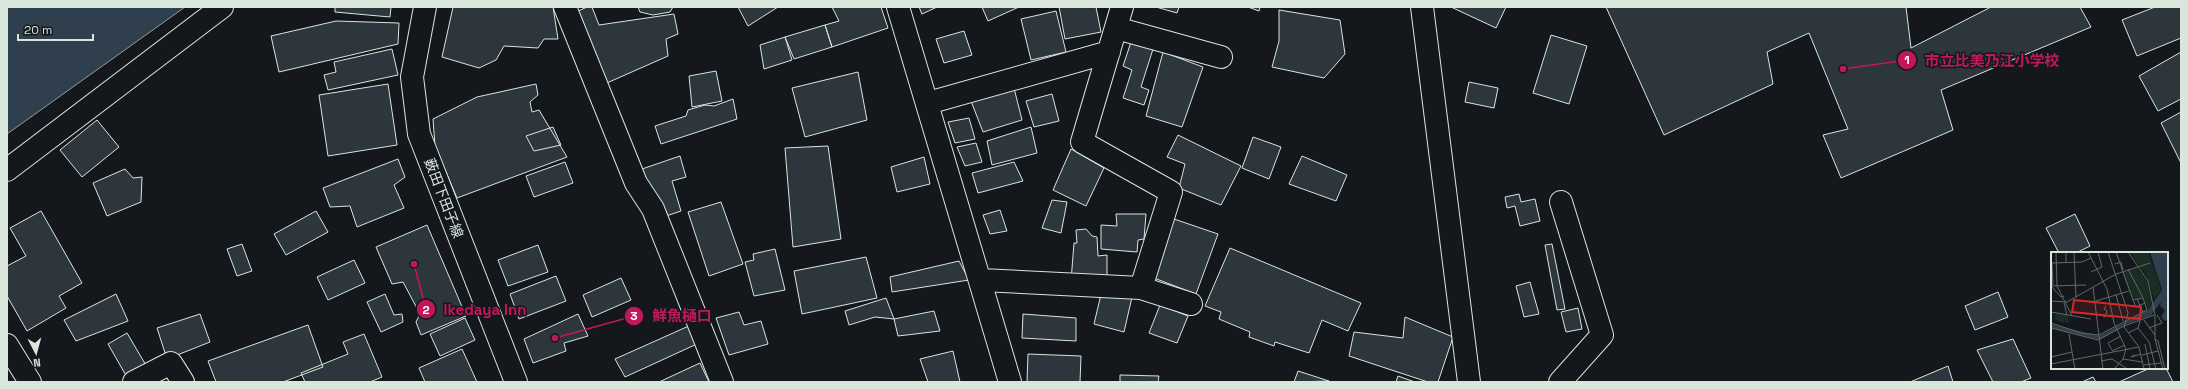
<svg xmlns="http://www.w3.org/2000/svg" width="2188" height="389" font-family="'Space Grotesk','Noto Sans JP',sans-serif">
<rect width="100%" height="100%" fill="#14181c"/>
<path fill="#2f3f4d" stroke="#939e99" d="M7,7H185L7,134Z"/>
<path fill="#2c363c" stroke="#d8e6dc" d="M335,7H391L390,17L335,12Z
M453,7H553L558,39H544L538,48L504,46L496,60L479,68L442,57Z
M587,7H592L599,25L674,14L678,34L666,39L668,56L600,86L572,14Z
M638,7H673L670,12L653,15L640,12Z
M738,7H778L748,26Z
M832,7H881L888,28L832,47L825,25L839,21Z
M919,7H937L922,14Z
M982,7H1019L988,21Z
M1059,7H1096L1101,32L1065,39Z
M1156,7H1179L1177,13Z
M1248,7H1260L1259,11Z
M1451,7H1506L1496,28Z
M1606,7H1906L1911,48L1991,7H2080L2091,27L1941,90L1953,130L1841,178L1823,135L1848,129L1809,33L1767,52L1773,84L1664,135Z
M2155,7H2181V38L2137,56L2122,20Z
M1279,10L1340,20L1345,54L1324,78L1272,67L1279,41Z
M1056,11L1066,52L1031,60L1021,19Z
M336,21L399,23L398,44L279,72L271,36Z
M825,25L832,47L794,59L785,37Z
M964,31L972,55L944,63L936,39Z
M1551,35L1587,46L1569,104L1533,93Z
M785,37L792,60L764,69L760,45Z
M1131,42L1153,49L1141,87L1149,90L1144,105L1123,98L1132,70L1123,66Z
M392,49L398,75L328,90L324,75L336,72L334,62Z
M1163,52L1203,67L1182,127L1146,116Z
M2181,52V99L2158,111L2139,76Z
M716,71L722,101L692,107L689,76Z
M858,72L867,120L805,137L792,88Z
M1469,82L1498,88L1494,108L1465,102Z
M388,84L397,145L328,156L319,95Z
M536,84L538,95L530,102L532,112L539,110L567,157L457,198L435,146L433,119L477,97Z
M1014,88L1022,120L983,132L971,101Z
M1052,94L1059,121L1034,127L1026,101Z
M733,99L737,119L661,144L655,126L686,116L688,110L705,105L714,106Z
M2181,112V163L2161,123Z
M969,118L975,139L955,143L948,122Z
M97,120L119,147L82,177L60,150Z
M553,127L561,145L534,151L526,136Z
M1031,127L1037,153L992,165L987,141Z
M1178,135L1241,166L1221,205L1179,188L1185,164L1167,157Z
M1253,137L1281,147L1269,179L1242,168Z
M976,143L982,162L965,166L957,147Z
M828,146L841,239L793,247L785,148Z
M1071,149L1104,168L1086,206L1053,190Z
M680,156L686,177L672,181L681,211L657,219L639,170Z
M1302,156L1347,175L1336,201L1289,184Z
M924,157L930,184L897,192L891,167Z
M398,159L405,177L394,185L404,208L357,227L350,206L330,207L323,188Z
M565,162L573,183L534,197L526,176Z
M1014,162L1023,181L978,193L972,173Z
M125,169L133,178L142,177L141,202L107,216L93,183Z
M1519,194L1521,202L1535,199L1540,221L1520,226L1515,206L1507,208L1505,197Z
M1052,200L1067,202L1061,233L1042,228Z
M721,202L743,264L709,276L688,212Z
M1000,210L1007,231L990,234L983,215Z
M41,211L82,283L59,296L66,308L27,331L7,296V266L26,256L10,228Z
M316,211L328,232L286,255L274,234Z
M1116,214H1146L1144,239L1138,240L1137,252L1101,249V225L1117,226Z
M2075,214L2090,246L2076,253H2059L2046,228Z
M1174,219L1218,234L1196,294L1154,278Z
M427,225L466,316L421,335L416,322L420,314L403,282L392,284L376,247Z
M1086,229L1092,236L1097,237L1098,256L1107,255V281H1071L1074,243H1077L1076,230Z
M242,244L252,271L237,276L227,249Z
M1552,244L1565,309L1557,310L1545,245Z
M538,245L548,272L508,286L498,260Z
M1230,248L1361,303L1348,331L1322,320L1309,353L1275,342L1274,346L1249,337L1250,332L1219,319L1221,312L1205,306Z
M775,249L785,290L754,296L745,262L754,260L753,254Z
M866,257L877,298L802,314L794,271Z
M354,260L365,283L328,300L317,277Z
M959,261L969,280L892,292L890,277Z
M556,276L566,301L519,319L510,294Z
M621,278L631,300L592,317L583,295Z
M1530,282L1539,314L1524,317L1516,286Z
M1102,290L1132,297L1124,332L1094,324Z
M1998,292L2008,317L1975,330L1965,306Z
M116,294L128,321L76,341L64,320Z
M385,294L394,315L402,314L403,322L381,332L367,302Z
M886,298L894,319L875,317L849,325L845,311Z
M1160,305L1188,316L1177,343L1149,333Z
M1578,308L1582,329L1566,332L1561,312Z
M934,311L940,331L898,336L894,319Z
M739,312L744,325L761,321L768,344L729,355L716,318Z
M200,314L210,342L167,359L157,328Z
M578,314L588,336L564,343L566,351L533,363L524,339Z
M1023,314L1076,318V341L1022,338Z
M1405,317L1453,337L1438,382H1428L1349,356L1354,332L1403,338Z
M465,318L475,340L440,356L430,334Z
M308,325L323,367L283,382H216L208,361Z
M691,325L699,343L625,377L615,359Z
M127,333L147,367L128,379L108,344Z
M364,334L382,377L370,382H305L301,373L348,354L343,342Z
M2013,339L2031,378L2021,382H1993L1977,350Z
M462,349L477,382H425L419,368Z
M953,351L960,382H928L920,359Z
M1028,354L1081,356L1080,382H1027Z
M700,363L709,382H659Z
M1948,366L1953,382H1910Z
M2150,368H2166L2173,382H2119Z
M1298,371L1329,381L1294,382Z
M1120,375L1159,376L1158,382H1120Z
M1398,376L1415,382H1396Z
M2093,377L2096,382H2082Z"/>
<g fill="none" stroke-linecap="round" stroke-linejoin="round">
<defs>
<path id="minor" d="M565,7L636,183L653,209L722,382
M898,7L1010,382
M1122,7L1082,142L1171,192L1141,288
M1422,7L1469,382
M1116,28L1221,57
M928,103L1109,52
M7,170L222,7
M981,280L1141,288L1191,304
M7,345L30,382
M134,382L171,363L183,382
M1560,382L1602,335L1561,202"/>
<path id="secondary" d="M425,7L412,77L419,134L516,382"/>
</defs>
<use href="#minor" stroke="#d8e6dc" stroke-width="24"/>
<use href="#secondary" stroke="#d8e6dc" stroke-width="24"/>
<use href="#minor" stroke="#14181c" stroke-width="22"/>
<use href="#secondary" stroke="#14181c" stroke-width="22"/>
</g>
<g text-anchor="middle" stroke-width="3" stroke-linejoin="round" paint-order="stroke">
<g font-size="14" fill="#d8e6dc" stroke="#14181c">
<text transform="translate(444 198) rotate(69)" y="5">薮田下田子線</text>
</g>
</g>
<g transform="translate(2051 252)">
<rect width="117" height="117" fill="#14181c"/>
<path d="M79,0L98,1L110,38L103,48L96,24ZM86,16L96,29L101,51L97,57L92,45L82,48L71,21ZM6,61L19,64L16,66L19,67L17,72L14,69L12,71L3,67Z" fill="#1a2d24"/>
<path d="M99,0H117V67L114,69L110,65L114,58L109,54L110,50L100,63L73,73L52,86L46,87L0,76V72L48,84L97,58L111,38Z" fill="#2f3f4d"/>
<path fill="none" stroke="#626a69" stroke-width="1" d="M5,0L6,34L21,64M23,0L25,45M37,0L56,37L63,71L75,97L72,107L63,117M57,0L77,61L73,75L88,95M77,0L97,29L104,63V87L107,89L114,117M11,1L15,0V10M0,11L31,10L40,6M1,11L2,33M64,12L70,10L72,18M77,17L92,46M40,20L51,15L47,0M65,22L99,11M0,34L35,33M0,34L10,45L13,44M42,35L52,117M65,43L72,69M86,47L92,60M82,48L85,55L94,51M0,49L16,50L65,22M45,49L78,39M13,51L16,63M0,60L40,67M52,64L54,65L56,59L53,57L55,54M93,68L104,83M0,71L30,81L48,83L96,58L92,46L82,48L65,0M0,76L47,88L73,74L103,63M87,76L98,90L105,117M98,76L111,71L106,63M77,81L87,76L89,69M18,82L24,117M104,87L112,117M94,92L99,117M61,98L57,91L70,84M61,99L74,93M84,103L80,105L90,102M91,103L107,99M0,105L21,100M72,107L91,110M50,109L61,107L75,116M0,112L88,95L93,117M93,113L110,111"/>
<path fill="#d62828" fill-opacity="0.15" stroke="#d62828" stroke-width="2" d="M23,48L90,55L89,67L21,60Z"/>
<rect width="117" height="117" fill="none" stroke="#d8e6dc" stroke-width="2"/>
</g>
<path fill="none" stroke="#c2185b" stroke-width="1.5" d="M1843 69L1907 60M414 264L426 309M555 338L634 316"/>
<g fill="#c2185b" stroke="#14181c" stroke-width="1.5">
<circle cx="1843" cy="69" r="4"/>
<circle cx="414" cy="264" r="4"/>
<circle cx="555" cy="338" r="4"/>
<circle cx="1907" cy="60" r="10"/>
<circle cx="426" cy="309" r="10"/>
<circle cx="634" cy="316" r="10"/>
</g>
<g font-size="12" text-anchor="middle" font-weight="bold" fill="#fff">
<text x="1907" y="64">1</text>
<text x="426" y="314">2</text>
<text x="634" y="320">3</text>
</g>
<g font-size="15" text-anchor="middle" font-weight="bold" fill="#c2185b" stroke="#14181c" stroke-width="3" stroke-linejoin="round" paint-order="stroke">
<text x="1992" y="66">市立比美乃江小学校</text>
<text x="485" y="315">Ikedaya Inn</text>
<text x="682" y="321">鮮魚樋口</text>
</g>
<rect width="2188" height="389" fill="none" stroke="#d8e6dc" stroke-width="16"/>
<g transform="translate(36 353) rotate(174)" stroke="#14181c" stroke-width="3" paint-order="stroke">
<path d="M0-3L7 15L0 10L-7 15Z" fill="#d8e6dc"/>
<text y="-6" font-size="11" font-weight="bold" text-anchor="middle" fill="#d8e6dc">N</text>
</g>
<path d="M18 34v6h75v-6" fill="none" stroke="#d8e6dc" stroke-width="2"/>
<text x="24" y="34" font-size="12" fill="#d8e6dc" stroke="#14181c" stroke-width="3" paint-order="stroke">20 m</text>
</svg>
